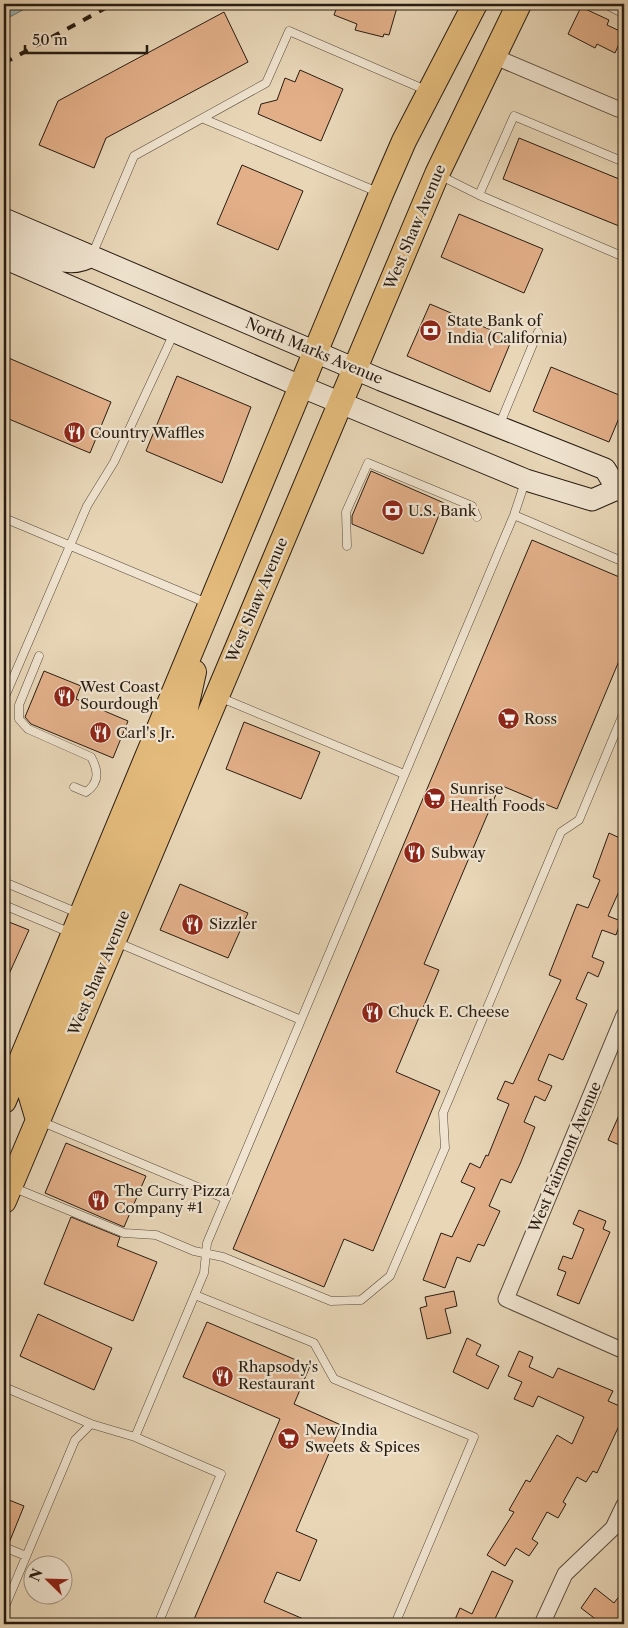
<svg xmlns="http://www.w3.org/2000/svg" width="628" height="1628" font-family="'Libre Caslon Text',serif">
<rect width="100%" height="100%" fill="#e8d6b7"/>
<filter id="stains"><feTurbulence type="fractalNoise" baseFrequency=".004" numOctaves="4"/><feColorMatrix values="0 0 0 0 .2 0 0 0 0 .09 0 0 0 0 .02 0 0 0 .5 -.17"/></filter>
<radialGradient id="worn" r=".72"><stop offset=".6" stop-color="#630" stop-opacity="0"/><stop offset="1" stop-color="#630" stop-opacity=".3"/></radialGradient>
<path fill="#99b7b6" stroke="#6b7974" d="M4,4H34L4,20Z"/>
<path fill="#e2af89" stroke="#271c12" d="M338,4H398L389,35L384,34L383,37L355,30L357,24L334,15Z
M581,7L609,20L607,25L624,33L615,53L597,44L595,48L568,34Z
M224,12L248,62L106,138L94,168L39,145L58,101Z
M300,70L343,89L321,141L258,114L261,104L277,100L285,78L295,82Z
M519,138L624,181V228L503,179Z
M242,165L303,191L278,250L217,224Z
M459,214L543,249L524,293L441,257Z
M430,304L512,339L490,392L407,356Z
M4,356L111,402L90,453L4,417Z
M551,367L624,397V406L609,442L533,411Z
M177,376L251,407L222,483L146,451Z
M371,471L444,503L423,554L352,524V516Z
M532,540L624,579V649L557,809L500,785L424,964L439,970L396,1072L440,1091L373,1251L344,1239L324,1287L233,1249Z
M44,671L81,686L76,699L128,721L113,758L31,724L25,717Z
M244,722L320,752L301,799L226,769Z
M609,833L624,840V891L620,889L608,916L621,921L616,935L602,930L592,957L604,962L598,977L588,972L576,999L587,1004L563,1060L549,1054L538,1080L552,1086L545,1101L535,1096L524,1122L535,1127L520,1164L511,1183L501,1179L489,1206L500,1211L484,1246L478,1244L470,1262L457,1257L445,1288L423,1280L441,1233L452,1237L475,1188L461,1182L470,1163L480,1168L486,1155L488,1156L509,1104L497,1099L505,1081L513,1084L561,980L549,975L577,904L588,908L600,880L593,877Z
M180,884L248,913L228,958L160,930Z
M4,920L29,930L4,985Z
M624,1104V1147L608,1140Z
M66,1143L146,1176L124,1227L45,1193Z
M579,1210L606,1221L603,1229L610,1232L579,1304L557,1295L566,1272L558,1269L563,1256L572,1259L584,1229L573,1224Z
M71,1217L120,1237L117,1246L157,1262L133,1321L44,1284Z
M454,1291L457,1306L445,1309L451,1333L427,1339L420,1308L427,1306L425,1297Z
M38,1314L112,1348L94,1390L20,1356Z
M207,1322L310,1366L294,1404L341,1425L296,1531L317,1540L300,1581L277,1572L264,1602L315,1624H192L280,1419L183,1377Z
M467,1338L481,1345L476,1355L499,1366L488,1389L453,1372Z
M519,1351L533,1357L529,1367L553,1378L558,1368L613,1391L608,1401L624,1408V1415L597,1473L593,1471L586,1482L577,1477L563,1502L566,1504L558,1518L547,1512L532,1539L538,1543L529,1556L516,1548L505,1566L487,1555L514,1512L509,1510L526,1480L530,1482L557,1435L572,1444L584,1417L538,1396L533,1407L514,1399L522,1382L508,1376Z
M4,1498L24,1506L9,1543L4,1541Z
M492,1571L513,1581L493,1623L496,1624H453L460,1608L472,1614Z
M595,1588L614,1603L624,1590V1617L619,1624H602L581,1608Z"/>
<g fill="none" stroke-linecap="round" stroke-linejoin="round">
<defs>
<path id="service" d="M605,4L624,14
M204,119L380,193
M439,175L479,195L624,257
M479,195L514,116L624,162
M92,255L134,156L266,83L289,31L428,91
M499,426L538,332
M618,485L624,471
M514,515L624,562
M4,518L207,603
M347,546L346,512L368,463L472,506L477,517
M39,656L19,705V719L28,729L91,757C99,771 99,783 86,792L74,787
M219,697L404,774
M4,699L87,506L114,462L174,333
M4,882L78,913
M4,905L71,933
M116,942L301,1020
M40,1121L226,1199
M12,1187L124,1233L156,1235L194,1251L223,1257L331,1301L361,1300L390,1276L445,1148L443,1113L561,832L579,820L624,712
M195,1295L314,1343L334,1379L474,1437L395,1624
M4,1387L91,1424L135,1437L221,1474L158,1624
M135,1437L204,1273L207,1243L514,515L525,482
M4,1547L26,1556
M4,1609L75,1440L91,1424"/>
<path id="minor" d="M493,56L618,109L624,107
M624,1015L506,1299L624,1351
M542,1624L565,1574L613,1528L624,1505"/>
<path id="secondary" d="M4,219L381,380L605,469L617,489L624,492
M4,237C29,248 65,273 91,256
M4,258L300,386L526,480L592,500L617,489"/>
<path id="primary" d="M113,941L103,929L104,914L184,717L194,672
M4,1101L381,194L404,141L475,4
M38,1120L30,1093L90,946V929L82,915
M4,1201L437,174L519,4"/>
</defs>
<use href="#service" stroke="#574a3b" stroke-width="9"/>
<use href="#minor" stroke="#574a3b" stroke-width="17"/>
<use href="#secondary" stroke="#271c12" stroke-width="23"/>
<use href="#primary" stroke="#271c12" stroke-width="26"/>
<use href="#service" stroke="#f0e4d0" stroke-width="8"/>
<use href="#minor" stroke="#f0e4d0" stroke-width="15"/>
<use href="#secondary" stroke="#f0e4d0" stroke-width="21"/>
<use href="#primary" stroke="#e4bb7c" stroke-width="24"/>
<path stroke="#271c12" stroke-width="4" stroke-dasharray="9 9" stroke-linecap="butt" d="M4,63L113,4"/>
</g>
<defs>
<symbol id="bank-disc" viewBox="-11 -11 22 22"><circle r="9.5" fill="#8f2418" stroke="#f0e4d0"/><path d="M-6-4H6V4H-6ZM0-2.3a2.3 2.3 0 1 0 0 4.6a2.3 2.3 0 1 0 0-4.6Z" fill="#fff"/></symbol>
<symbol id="restaurant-disc" viewBox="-11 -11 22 22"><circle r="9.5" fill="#8f2418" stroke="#f0e4d0"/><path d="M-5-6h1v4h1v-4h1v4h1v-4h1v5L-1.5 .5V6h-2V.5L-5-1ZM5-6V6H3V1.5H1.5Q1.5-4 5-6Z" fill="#fff"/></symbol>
<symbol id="supermarket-disc" viewBox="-11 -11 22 22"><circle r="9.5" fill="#8f2418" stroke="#f0e4d0"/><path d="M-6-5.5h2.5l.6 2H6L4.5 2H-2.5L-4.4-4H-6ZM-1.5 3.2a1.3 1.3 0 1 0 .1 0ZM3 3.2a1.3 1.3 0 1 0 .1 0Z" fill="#fff"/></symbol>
</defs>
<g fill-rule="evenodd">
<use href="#bank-disc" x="418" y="318" width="25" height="25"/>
<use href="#restaurant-disc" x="62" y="420" width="25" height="25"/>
<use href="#bank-disc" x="380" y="498" width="25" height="25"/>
<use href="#restaurant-disc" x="52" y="684" width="25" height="25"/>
<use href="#supermarket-disc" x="496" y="706" width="25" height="25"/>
<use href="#restaurant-disc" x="88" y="720" width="25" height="25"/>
<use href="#supermarket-disc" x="422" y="786" width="25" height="25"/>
<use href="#restaurant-disc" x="402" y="840" width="25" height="25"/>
<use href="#restaurant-disc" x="180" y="912" width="25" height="25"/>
<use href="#restaurant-disc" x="360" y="1000" width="25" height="25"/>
<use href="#restaurant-disc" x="86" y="1188" width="25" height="25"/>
<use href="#restaurant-disc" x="210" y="1364" width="25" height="25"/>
<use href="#supermarket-disc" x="276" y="1426" width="25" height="25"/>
</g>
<g text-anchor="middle" stroke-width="4.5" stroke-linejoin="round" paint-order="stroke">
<g font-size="15" fill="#271c12" stroke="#f0e4d0">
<text transform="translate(415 227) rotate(-67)" y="5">West Shaw Avenue</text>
<text transform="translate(314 351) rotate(23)" y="5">North Marks Avenue</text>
<text transform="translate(257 600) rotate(-67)" y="5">West Shaw Avenue</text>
<text transform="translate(99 973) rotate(-67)" y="5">West Shaw Avenue</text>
<text transform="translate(565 1157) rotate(-67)" y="5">West Fairmont Avenue</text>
</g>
<g font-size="15" fill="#271c12" stroke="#f0e4d0" text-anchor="start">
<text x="447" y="326">State Bank of<tspan x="447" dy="17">India (California)</tspan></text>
<text x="90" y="438">Country Waffles</text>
<text x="408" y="516">U.S. Bank</text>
<text x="80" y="692">West Coast<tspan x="80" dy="17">Sourdough</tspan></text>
<text x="524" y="724">Ross</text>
<text x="116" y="738">Carl's Jr.</text>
<text x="450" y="794">Sunrise<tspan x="450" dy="17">Health Foods</tspan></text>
<text x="431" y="858">Subway</text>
<text x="209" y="929">Sizzler</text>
<text x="388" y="1017">Chuck E. Cheese</text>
<text x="114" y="1196">The Curry Pizza<tspan x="114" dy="17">Company #1</tspan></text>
<text x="238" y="1372">Rhapsody's<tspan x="238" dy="17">Restaurant</tspan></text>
<text x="305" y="1435">New India<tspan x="305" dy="17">Sweets &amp; Spices</tspan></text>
</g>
</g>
<rect width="628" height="1628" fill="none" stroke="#e8d6b7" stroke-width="20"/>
<rect x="5" y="5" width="618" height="1618" fill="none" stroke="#271c12" stroke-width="2.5"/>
<rect x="10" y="10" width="608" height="1608" fill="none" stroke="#271c12"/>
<g transform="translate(48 1580) rotate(293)"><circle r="24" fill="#f0e4d0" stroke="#a09484"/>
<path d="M0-4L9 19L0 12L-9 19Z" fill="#8f2418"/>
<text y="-8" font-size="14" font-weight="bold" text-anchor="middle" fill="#271c12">N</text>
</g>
<path d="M25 45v8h122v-8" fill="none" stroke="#271c12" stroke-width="2.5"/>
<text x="32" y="45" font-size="15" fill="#271c12" stroke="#f0e4d0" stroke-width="4" paint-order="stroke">50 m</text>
<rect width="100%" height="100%" filter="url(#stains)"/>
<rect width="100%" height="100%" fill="url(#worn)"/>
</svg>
